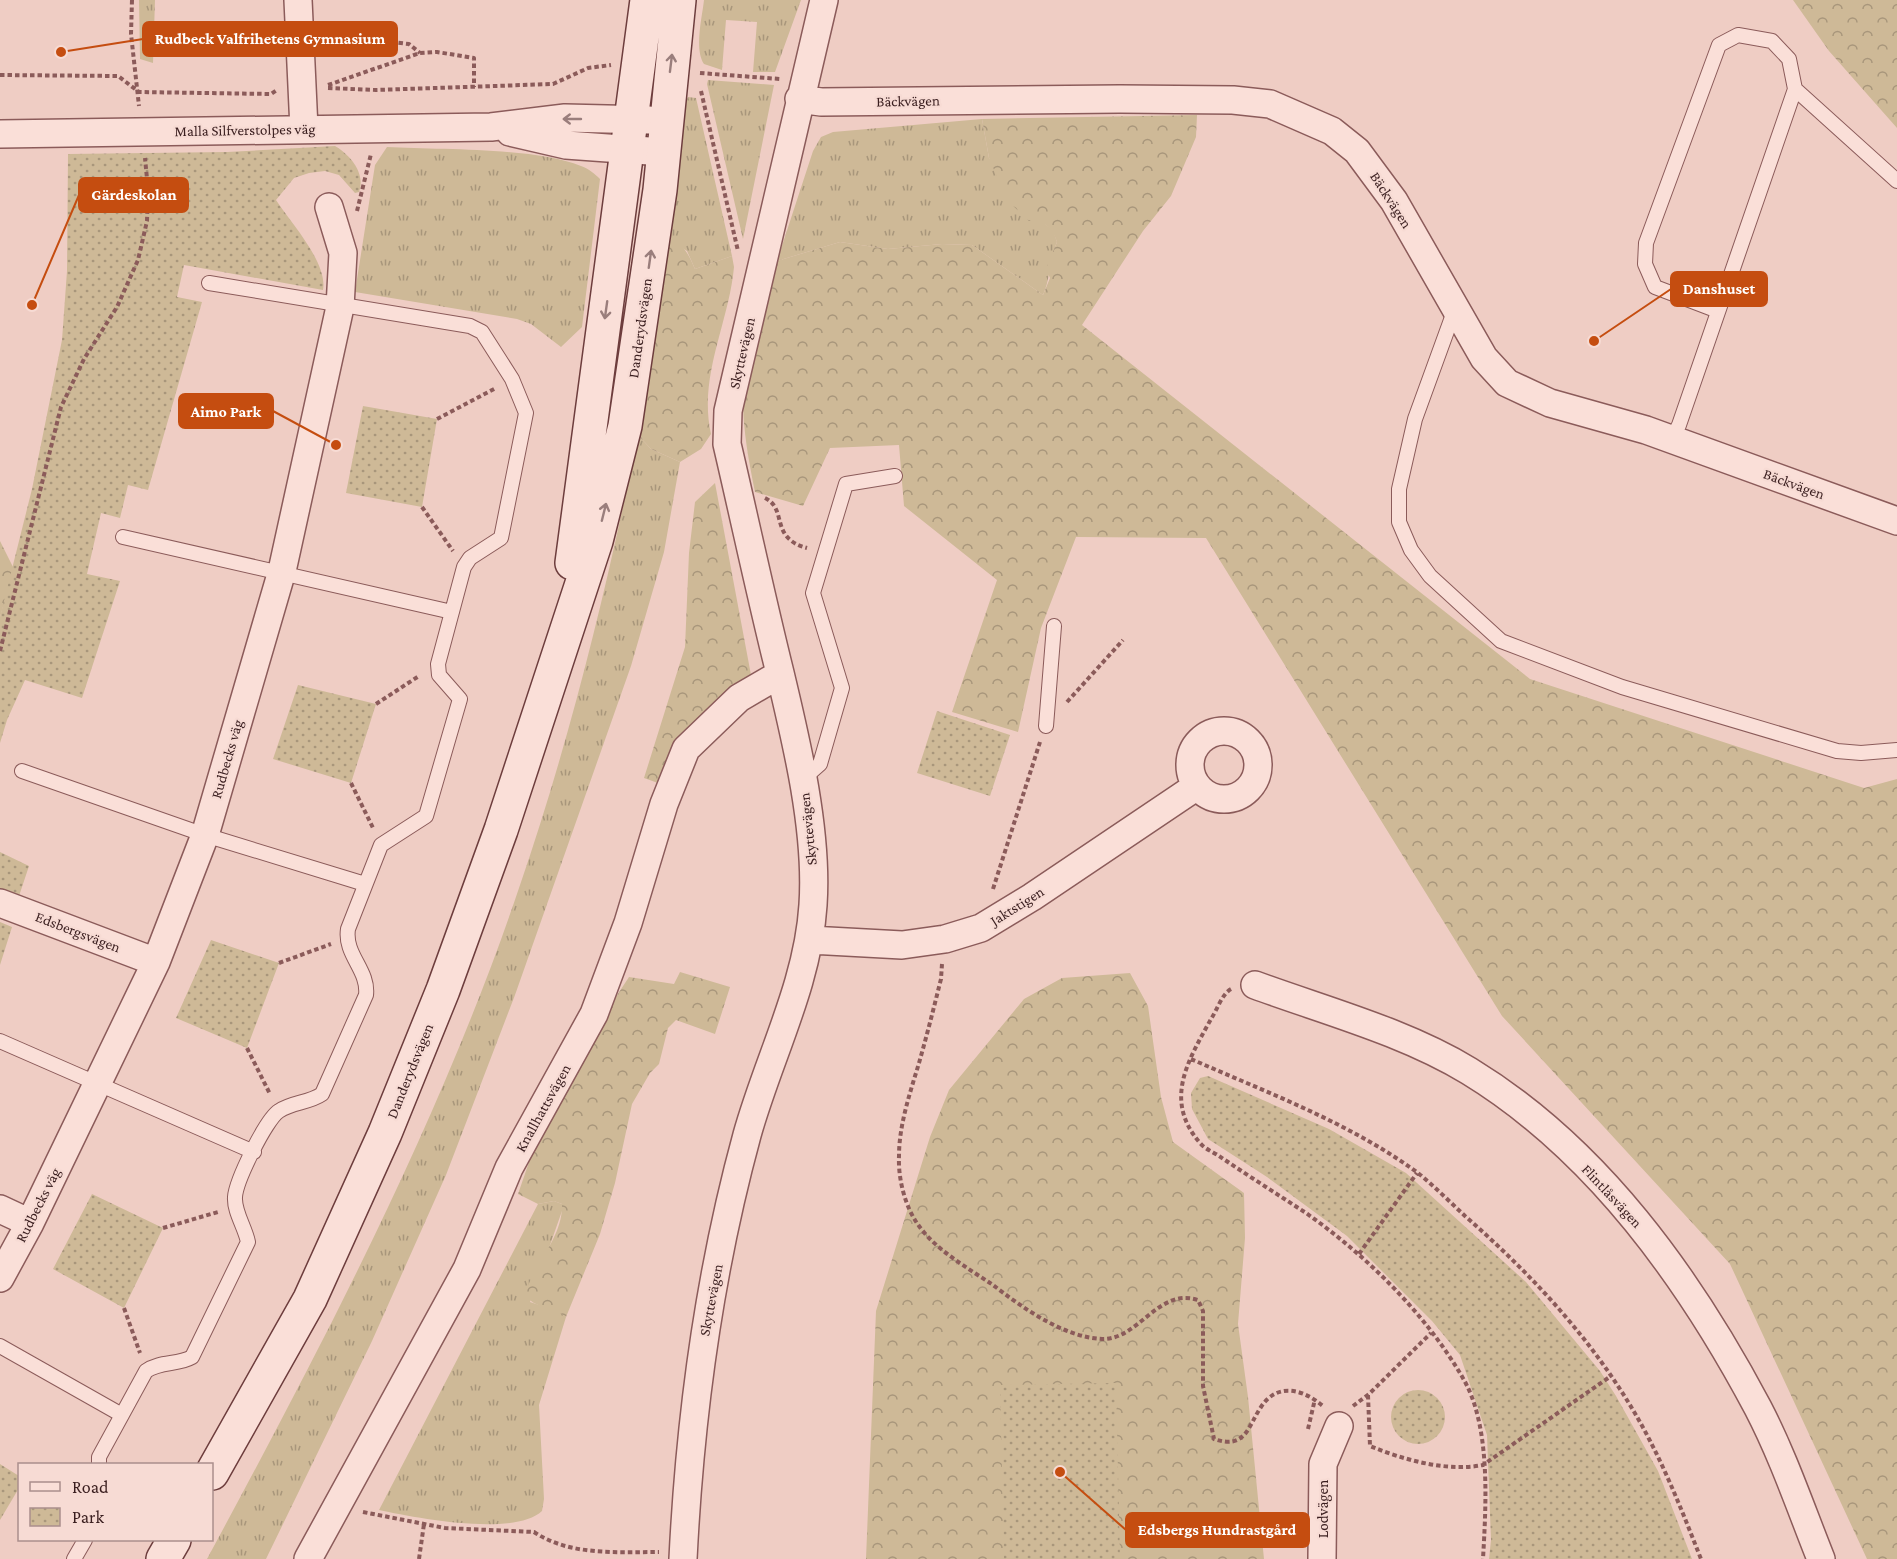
<svg xmlns="http://www.w3.org/2000/svg" width="1897" height="1559" font-family="'Crimson Pro',serif">
<defs>
<pattern id="grass-tufts" width="24" height="20" patternUnits="userSpaceOnUse" patternTransform="scale(1.5)"><rect width="24" height="20" fill="#ceb997"/><path d="M3 7l-1-3M5 7V3M7 7l1-3M15 17l-1-3M17 17v-4M19 17l1-3" fill="none" stroke="#a8967b"/></pattern>
<pattern id="forest-crowns" width="20" height="18" patternUnits="userSpaceOnUse" patternTransform="scale(1.5)"><rect width="20" height="18" fill="#ceb997"/><path d="M2 6a3 3 0 1 1 6 0M12 15a3 3 0 1 1 6 0" fill="none" stroke="#a8967b"/></pattern>
<pattern id="park-dots" width="8" height="8" patternUnits="userSpaceOnUse" patternTransform="scale(1.5)"><rect width="8" height="8" fill="#ceb997"/><path d="M2 2h.1M6 6h.1" fill="none" stroke="#a8967b" stroke-width="1.8" stroke-linecap="round"/></pattern>
</defs>
<rect width="100%" height="100%" fill="#efcdc4"/>
<path fill="url(#grass-tufts)" d="M139,0H155L153,63L140,59Z
M704,0H801L775,72H753L757,22L726,20L722,70L704,64C694,49 702,18 704,0Z
M708,80L774,85L743,239L707,84Z
M688,97L696,98L732,256L695,269L687,251L668,239L680,115Z
M982,119L989,158L1041,221L1053,230L1057,242C1049,260 1051,277 1043,295L972,245L942,244L888,249L840,242L777,261L813,151L821,137L833,132Z
M387,147C440,150 534,147 581,166C588,168 595,174 600,179L582,327L561,347L531,324L517,319L355,292L375,165Z
M638,435L651,449L680,462L664,552L631,666L515,995L446,1175L372,1341L266,1559H207C324,1342 440,1122 519,888C570,740 607,588 638,435Z
M554,1201L562,1204V1211L530,1302L558,1311L566,1317L539,1405L544,1499L542,1511C514,1537 416,1518 379,1510L538,1204Z"/>
<path fill="url(#forest-crowns)" d="M1793,0H1897V128L1829,51Z
M1197,115L1196,137L1171,196L1143,231L1082,325L1530,679L1864,788L1897,779V1559H1867L1730,1264L1502,1016L1206,538L1076,537L1041,628L1018,732L952,712L997,580L904,506L899,445L830,448L803,506L755,492C749,462 743,431 743,400C744,359 766,302 777,261L840,242L888,249L942,244L972,245L1043,295L1050,278L1046,269L1057,242C1052,227 1045,221 1029,221L1007,200L989,158L982,119Z
M668,239C684,242 689,256 695,269L732,256L734,267C729,323 698,376 711,434L701,449L680,462L651,449L638,435Z
M715,483L751,675L685,738L658,783L644,778L685,647L689,553L695,502Z
M0,541L14,569L0,617Z
M680,972L730,987L715,1034L676,1020L668,1028L659,1064L650,1073L632,1104L615,1183L600,1234L566,1317C554,1308 534,1308 525,1295C533,1264 563,1238 562,1204L554,1201L538,1204L518,1194L537,1139L587,1041L629,977L674,984Z
M1130,973L1148,1006L1161,1097L1173,1142L1244,1193L1245,1238L1238,1324L1248,1397L1264,1559H866L876,1311L930,1137L949,1090L1024,999L1062,978Z"/>
<path fill="url(#park-dots)" d="M335,146C350,155 366,173 359,192L355,193L339,175L325,171L309,173L294,178L276,200C291,223 328,263 323,290L184,265L177,297L202,302L148,490L128,485L120,518L101,513L87,574L120,581L82,698L25,680L7,720L0,743V617L32,489L62,340L67,271L68,154L227,152Z
M363,406L437,419L422,507L346,493Z
M298,685L376,704L351,783L273,759Z
M937,711L1010,735L990,796L917,773Z
M0,852L29,866L18,899L0,892Z
M0,922L12,927L0,965Z
M211,940L279,963L247,1048L176,1018Z
M1208,1076L1329,1129L1406,1173L1526,1282L1600,1371L1616,1396L1658,1471L1692,1559H1489L1491,1540L1487,1435L1460,1355L1432,1321L1347,1236L1267,1177L1208,1139L1192,1109L1191,1093L1200,1078Z
M92,1194L163,1228L124,1308L53,1269Z
M1116,1383L1120,1559H1004L1000,1385Z
M1391 1417a27 27 0 1 1 54 0a27 27 0 1 1-54 0Z
M0,1464L19,1476V1488L0,1520Z"/>
<g fill="none" stroke-linecap="round" stroke-linejoin="round">
<defs>
<path id="service" d="M1795,89L1897,181
M1455,309L1415,419L1399,489V522L1411,550L1430,576L1501,641L1622,687L1837,751L1861,753L1897,750
M1672,439L1679,425L1795,89L1789,59L1772,41L1738,35L1719,45L1646,243L1645,264L1655,287L1718,311
M123,537L452,612
M1046,726L1054,626
M22,771L205,835L365,884
M803,779L820,764L842,688L813,593L846,484L895,476
M0,1041L254,1152
M0,1346L122,1415
M99,1464V1457L146,1371C160,1361 178,1365 192,1357L248,1242C245,1227 234,1212 235,1197C236,1181 266,1119 279,1111C292,1102 309,1103 322,1094L366,995C369,970 344,955 348,929L381,845L426,816L460,699L439,675L438,664L464,567L470,558L501,538L526,413L512,379L482,332L470,326L209,283
M74,1559L85,1540"/>
<path id="minor" d="M298,0L304,129
M799,99L821,102L1120,99L1233,100L1270,104L1332,131L1357,151L1394,201L1484,358L1507,383L1550,403L1646,430L1897,521
M510,132L566,145L663,152
M0,134L491,127L565,118L649,120
M1190 765a34 34 0 1 1 68 0a34 34 0 1 1-68 0Z
M0,903L156,962
M810,940L902,945L945,939L981,928L1032,897L1197,786
M1255,985C1326,1011 1405,1032 1469,1071C1597,1149 1689,1278 1758,1408C1783,1456 1801,1509 1821,1559
M0,1209L30,1223
M0,1278L30,1223L156,962L205,835L282,571L340,307L343,253L329,207
M308,1559L467,1269L509,1168L594,1014L628,923L664,804L686,749L739,698L780,674
M683,1559C690,1416 709,1274 747,1135C768,1059 808,985 813,905C818,832 797,744 780,673C761,597 745,521 727,444L728,411L824,0
M1322,1559L1323,1464L1339,1426"/>
<path id="secondary" d="M572,563L647,0
M212,1473L310,1299L385,1133L443,990L501,830L596,541L625,426L660,190L679,0
M163,1559L174,1540"/>
</defs>
<use href="#service" stroke="#8b5b5a" stroke-width="16"/>
<use href="#minor" stroke="#8b5b5a" stroke-width="30"/>
<use href="#secondary" stroke="#6d3d3d" stroke-width="36"/>
<path stroke="#8b5b5a" stroke-width="4" stroke-dasharray="4.5 3" stroke-linecap="butt" d="M132,0L131,34L139,106
M324,34L409,44L420,53
M700,73L780,79
M0,75L118,76L139,92L271,94L277,90
M328,85L420,53L437,52L474,58V87
M328,88L376,90L553,84L588,68L611,65
M701,91L738,251
M357,211L371,154
M437,419L496,388
M765,498C788,509 769,538 807,548
M422,507L453,551
M0,651L61,407L84,359L117,307L138,260L147,221L148,189L145,158
M1067,702L1123,640
M376,704L419,676
M351,783L373,828
M993,889L1040,742
M279,963L331,944
M942,964L941,979C934,1007 927,1035 919,1063C910,1093 899,1125 899,1156C898,1179 905,1207 919,1226C937,1251 968,1268 993,1285C1023,1308 1063,1337 1102,1339C1139,1340 1158,1287 1198,1300L1203,1311V1386L1214,1439C1246,1450 1248,1426 1261,1407C1278,1381 1305,1390 1324,1407
M1231,989C1222,994 1217,1010 1211,1019C1188,1061 1163,1100 1200,1143C1205,1149 1213,1152 1219,1156C1247,1175 1277,1194 1306,1213C1367,1256 1427,1315 1464,1380C1491,1428 1486,1505 1483,1559
M247,1048L270,1094
M1191,1059C1268,1093 1350,1123 1418,1173C1434,1186 1450,1202 1465,1216C1530,1273 1589,1336 1633,1410C1661,1457 1681,1508 1701,1559
M163,1228L218,1212
M1359,1254L1417,1173
M124,1308L140,1353
M1368,1395L1370,1446C1404,1460 1447,1472 1483,1465L1611,1376
M1353,1406L1369,1394L1431,1333
M1308,1429L1315,1399
M363,1512L445,1528L534,1532C570,1556 617,1552 659,1552
M419,1559L424,1524"/>
<use href="#service" stroke="#fadfd8" stroke-width="14"/>
<use href="#minor" stroke="#fadfd8" stroke-width="27"/>
<use href="#secondary" stroke="#fadfd8" stroke-width="33"/>
</g>
<defs><path id="oneway-shaft" d="M-6 0H5M1.5-3L5.5 0L1.5 3" fill="none" stroke-width="1.6" stroke-linecap="round" stroke-linejoin="round" transform="scale(1.5)"/></defs>
<g stroke="#9a7e7c">
<use href="#oneway-shaft" transform="translate(671 63) rotate(-83)"/>
<use href="#oneway-shaft" transform="translate(572 119) rotate(180)"/>
<use href="#oneway-shaft" transform="translate(650 259) rotate(-82)"/>
<use href="#oneway-shaft" transform="translate(606 310) rotate(98)"/>
<use href="#oneway-shaft" transform="translate(604 512) rotate(-76)"/>
</g>
<g text-anchor="middle" stroke-width="4.5" stroke-linejoin="round" paint-order="stroke">
<g font-size="15" fill="#3a1e1f" stroke="#f7dbd4">
<text transform="translate(908 101) rotate(-1)" y="5">Bäckvägen</text>
<text transform="translate(245 130) rotate(-1)" y="5">Malla Silfverstolpes väg</text>
<text transform="translate(1391 200) rotate(57)" y="5">Bäckvägen</text>
<text transform="translate(640 328) rotate(-82)" y="5">Danderydsvägen</text>
<text transform="translate(742 353) rotate(-77)" y="5">Skyttevägen</text>
<text transform="translate(1794 484) rotate(20)" y="5">Bäckvägen</text>
<text transform="translate(227 759) rotate(-74)" y="5">Rudbecks väg</text>
<text transform="translate(808 829) rotate(-96)" y="5">Skyttevägen</text>
<text transform="translate(1017 906) rotate(-32)" y="5">Jaktstigen</text>
<text transform="translate(78 932) rotate(21)" y="5">Edsbergsvägen</text>
<text transform="translate(410 1071) rotate(-68)" y="5">Danderydsvägen</text>
<text transform="translate(543 1108) rotate(-61)" y="5">Knallhattsvägen</text>
<text transform="translate(1612 1196) rotate(47)" y="5">Flintlåsvägen</text>
<text transform="translate(38 1205) rotate(-63)" y="5">Rudbecks väg</text>
<text transform="translate(711 1300) rotate(-79)" y="5">Skyttevägen</text>
<text transform="translate(1323 1509) rotate(-90)" y="5">Lodvägen</text>
</g>
</g>
<path fill="none" stroke="#c54d10" stroke-width="2" d="M61 52L143 39M32 305L79 195M1594 341L1671 289M336 445L273 411M1060 1472L1126 1530"/>
<g fill="#c54d10" stroke="#f7dbd4" stroke-width="2">
<circle cx="61" cy="52" r="6"/>
<circle cx="32" cy="305" r="6"/>
<circle cx="1594" cy="341" r="6"/>
<circle cx="336" cy="445" r="6"/>
<circle cx="1060" cy="1472" r="6"/>
</g>
<g fill="#c54d10" stroke="#c54d10" stroke-width="2">
<rect x="143" y="22" width="254" height="34" rx="6"/>
<rect x="79" y="178" width="109" height="34" rx="6"/>
<rect x="1671" y="272" width="96" height="34" rx="6"/>
<rect x="179" y="394" width="94" height="34" rx="6"/>
<rect x="1126" y="1513" width="183" height="34" rx="6"/>
</g>
<g font-size="16" text-anchor="middle" font-weight="bold" fill="#fff">
<text x="270" y="44">Rudbeck Valfrihetens Gymnasium</text>
<text x="134" y="200">Gärdeskolan</text>
<text x="1719" y="294">Danshuset</text>
<text x="226" y="417">Aimo Park</text>
<text x="1217" y="1535">Edsbergs Hundrastgård</text>
</g>
<rect x="18" y="1463" width="195" height="78" fill="#f7dbd4" stroke="#ab8f8c" stroke-width="1.5"/>
<rect x="30" y="1482" width="30" height="9" fill="#fadfd8" stroke="#ab8f8c" stroke-width="1.5"/>
<text x="72" y="1493" font-size="18" fill="#3a1e1f">Road</text>
<rect x="30" y="1508" width="30" height="18" fill="url(#park-dots)" stroke="#ab8f8c" stroke-width="1.5"/>
<text x="72" y="1523" font-size="18" fill="#3a1e1f">Park</text>
</svg>
